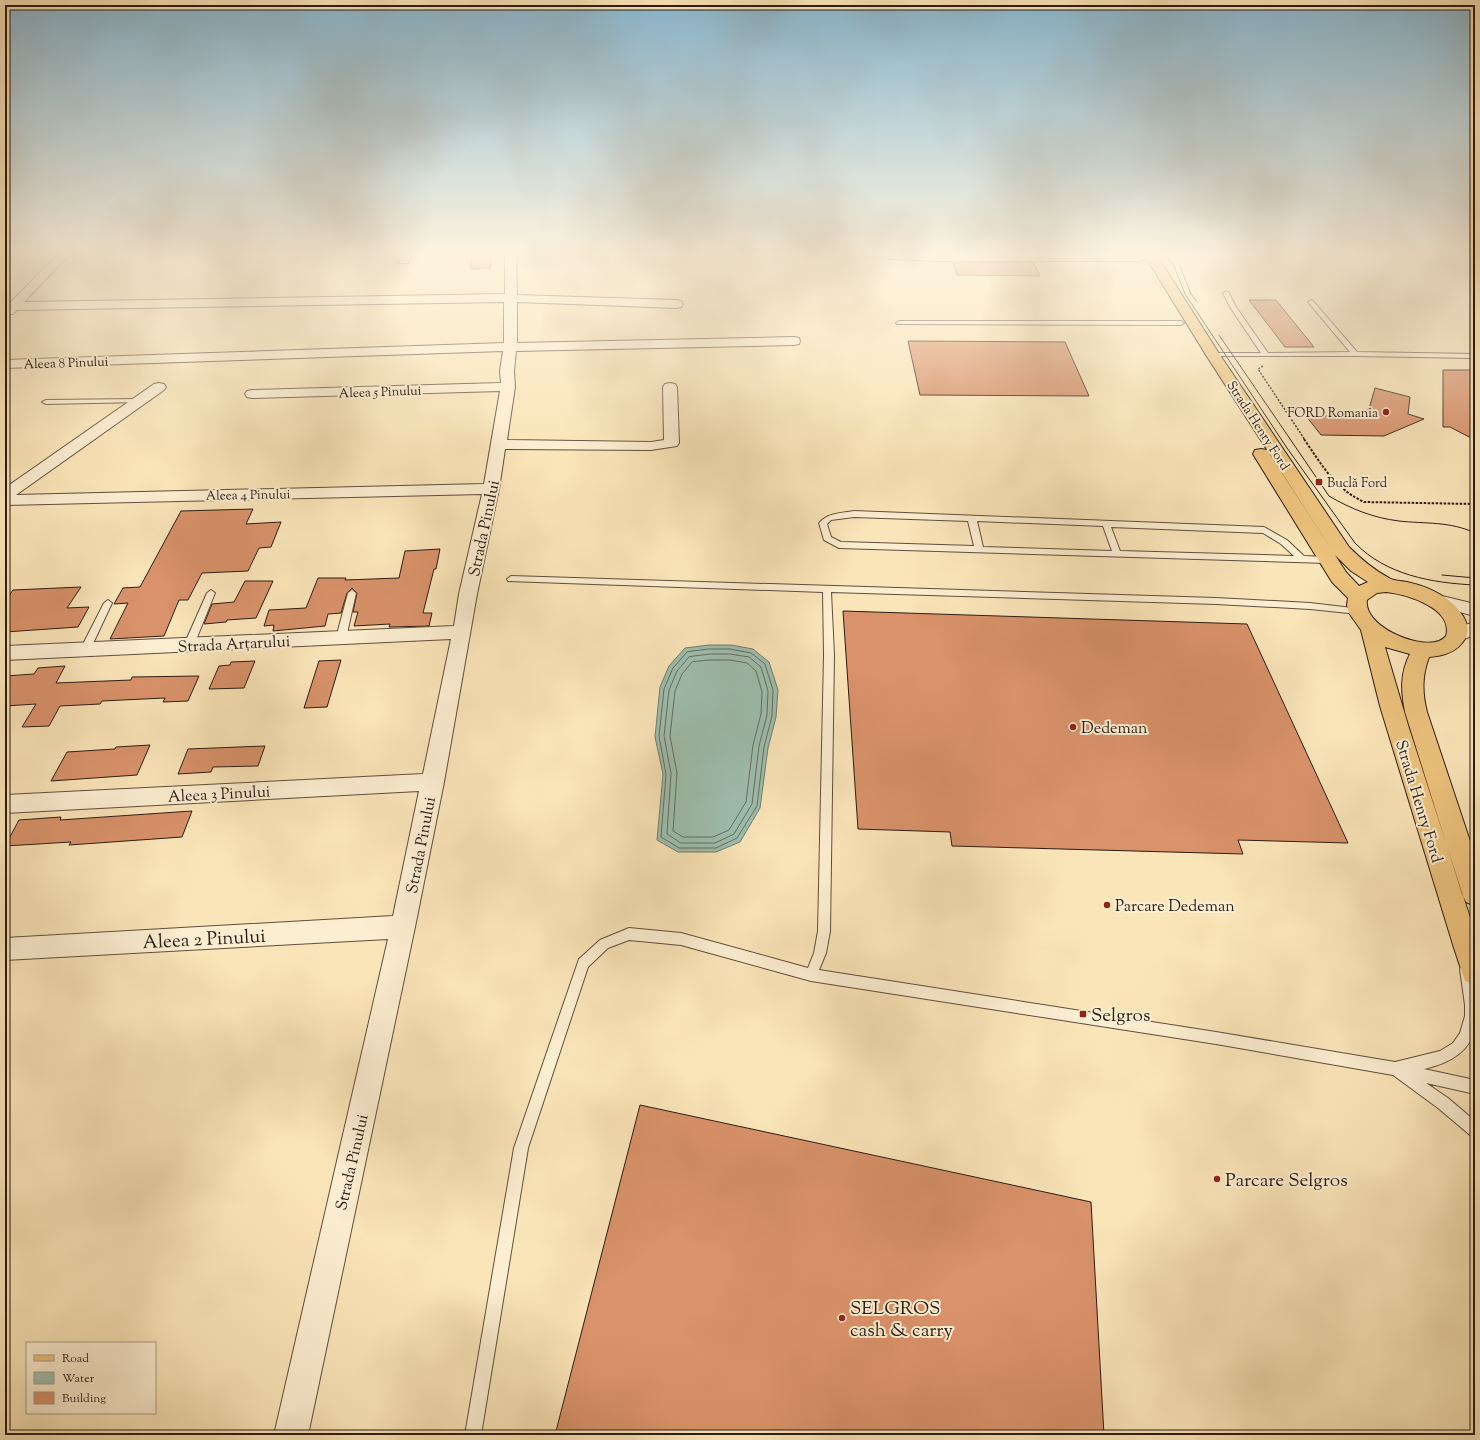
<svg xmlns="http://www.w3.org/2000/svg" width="1480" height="1440" font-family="'Sorts Mill Goudy',serif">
<rect width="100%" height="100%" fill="#fae5b8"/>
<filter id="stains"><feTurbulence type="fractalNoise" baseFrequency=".005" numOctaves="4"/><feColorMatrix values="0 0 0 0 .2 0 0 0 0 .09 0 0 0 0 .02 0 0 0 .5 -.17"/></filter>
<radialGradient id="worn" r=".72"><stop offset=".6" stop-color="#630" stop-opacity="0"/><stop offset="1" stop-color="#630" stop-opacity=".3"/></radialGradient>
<path fill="#9ebfaf" stroke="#707d71" d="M709,645H731L753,649L769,662L778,690L776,717L768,748L760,808L740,842L716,852H678L657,840L663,774L655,737L660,687L669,666L685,648Z"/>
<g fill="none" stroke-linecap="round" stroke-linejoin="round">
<path stroke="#656d62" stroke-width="1" d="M709,649H730L751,653L765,664L773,690L772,716L764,747L757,806L737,838L716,848H679L661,837L666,774L659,736L664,689L673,668L687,652Z
M710,654H730L749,657L761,667L768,691L767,715L759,746L752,804L734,834L715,843H681L667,834L671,773L664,736L669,690L677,671L689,657Z
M710,660H730L747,663L756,671L762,692L761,714L753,745L746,802L729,830L713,837H683L673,831L677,773L670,736L675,691L682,674L692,662Z"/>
</g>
<path fill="#d9926a" stroke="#2c1b14" d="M474,251H493L490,268L470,269Z
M953,262H1033L1040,276L957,275Z
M1249,300H1276L1314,347H1285Z
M908,341L1065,342L1089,396L920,395Z
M1443,370H1475V440L1450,427H1443Z
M1375,388L1410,397L1408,414L1424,419L1384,436L1321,435L1306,416H1354L1369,409Z
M253,509L246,524L281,522L271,547L259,548L248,571L202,573L188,600H179L164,636L110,639L128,603L114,604L123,588L140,587L181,511Z
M440,549L436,569H434L423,613H432L429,626L389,627L390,624L354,626L358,612H353L357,593L352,588L347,593L341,613L328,614L325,626L273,631L274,625L264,626L269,610L306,608L318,578H346L345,580L399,578L405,551Z
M245,581H273L256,618L227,620L226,622L204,624L212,604L234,602Z
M81,587L67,608L89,607L78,627L5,632V601L13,590Z
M843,611L1247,624L1348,843L1238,840L1243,854L952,846L950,832L858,829Z
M341,660L327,707L304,708L319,661Z
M255,661L244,688L209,689L219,666L230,665L231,662Z
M65,666L56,683L131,680L132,677L199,676L188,701L163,702L165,698L102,701L100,704L60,706L49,726L22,727L36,704L5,706V676L34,674L38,668Z
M150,745L137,775L51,781L67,752L115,749L116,747Z
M265,746L258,766L213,767L211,772L178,774L188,749Z
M192,811L182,837L69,845L71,842L5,846L19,820L61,817L60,820Z
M640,1105L1091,1202L1104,1435H555Z"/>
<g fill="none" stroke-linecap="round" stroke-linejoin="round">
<defs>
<path id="lane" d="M1226,291L1229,293L1236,307L1268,353L1350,352L1309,303L1308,302L1311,300L1313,301L1357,352L1475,354V358L1355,356H1211V354L1213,353H1261L1230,307L1223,293Z
M899,321H1181L1184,323L1181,325L897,324L896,323Z
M139,399L143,401L141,402L46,404L42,402L46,400Z
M854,511L1264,527L1287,540L1304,556L1327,557L1331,560L1327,563L839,548L824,540L819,523C827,513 842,513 854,511ZM854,517L968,521L974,546L841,542L831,537L827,524L831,520ZM977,521L1103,526L1112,551L983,547ZM1111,527L1263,533L1281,544L1294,556L1120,551Z
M511,576L1216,598L1310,603L1361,609L1362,611L1358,614L1310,609L1216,604L831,592L834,655L830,931L826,953L819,970L1216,1032L1395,1062L1440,1051L1453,1043L1460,1033L1465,1016V1005L1460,969L1462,965L1466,963L1470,965C1475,976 1475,989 1475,1001C1475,1010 1477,1021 1475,1029C1469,1054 1446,1064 1424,1069L1475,1080V1094L1426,1083L1448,1098L1475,1121V1137L1470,1135L1438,1108L1393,1075L1216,1044L811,981L681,945L629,940L608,948L588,967L528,1148L481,1435H465L514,1148L579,959L600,940L629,928L681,933L808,968L814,953L818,931L824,655L823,592L508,581L507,579Z
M211,590L215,593L194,645L192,647H186L184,645L207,593Z
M352,590L356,593L346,638L341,641L336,638L348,593Z
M108,600L112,603L90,650L85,653L82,652L80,650L104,603Z"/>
<path id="street" d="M61,251H135L129,254L67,257L24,302L505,294V251H516L517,295L677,300L681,301L683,304L681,307L677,308L517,302V343L794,337L799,338L800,341L799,344L794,345L516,351L514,371L515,387L507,440L651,442L664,440L663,387L665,384L670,383L675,384L677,387L679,443L677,446L651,450L505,449L499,489L477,594L444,782L415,927L308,1435H274L388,939L5,960V938L393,916L419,791L5,813V795L423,774L451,639L5,660V646L454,626L459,594L482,494L5,505V488L154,384L159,383L164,384L166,387L164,390L16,495L484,484L500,391L252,398L247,397L245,394L247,391L252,390L501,383L500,371L503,351L5,368V360L504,343V302L17,310L13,314H5V308L57,255L58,252Z
M311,251H328L322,254L313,253Z
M400,251H412L408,263H400L398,261Z
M1434,594L1475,604V616L1428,604L1425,600L1428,596Z
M1475,622V635L1458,641L1451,639L1449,634L1451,629Z"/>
<path id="secondary" d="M856,251H886L934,253H1139L1143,254L1145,257L1143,260L1139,261H934L891,259L862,255L858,254Z"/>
<path id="primary" d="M1142,251H1154L1220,355L1349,547C1361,559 1374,570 1389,578C1394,581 1402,581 1407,582C1429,587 1450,596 1463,616C1467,623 1470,631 1465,639C1457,652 1444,656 1429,657C1422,676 1422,692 1427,712L1475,856V906L1466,902L1462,894L1405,712C1401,691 1400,673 1410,654L1385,647L1408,725L1475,933V985L1465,981L1454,948L1380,706L1361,630L1349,613L1347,605L1348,598L1332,582L1253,454L1255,450L1261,449L1267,450L1346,572L1359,586L1368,582L1351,571L1335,555L1206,355ZM1386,592C1406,594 1454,608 1446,636C1444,638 1442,640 1439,641C1417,649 1363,626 1367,600L1377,593Z"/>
</defs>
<use href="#lane" stroke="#604e3d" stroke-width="2"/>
<use href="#street" stroke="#604e3d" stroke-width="2"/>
<use href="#secondary" stroke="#2c1b14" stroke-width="2"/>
<use href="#primary" stroke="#2c1b14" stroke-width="2"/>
<path stroke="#2c1b14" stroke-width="1.5" stroke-dasharray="2 1.5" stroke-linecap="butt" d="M1263,366L1258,369L1305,440"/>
<path stroke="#2c1b14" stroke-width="2" stroke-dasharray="2.5 1.5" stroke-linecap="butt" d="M1304,439C1322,465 1334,488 1364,502L1475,504"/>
<use href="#lane" fill="#fceed1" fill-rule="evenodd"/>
<use href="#street" fill="#fceed1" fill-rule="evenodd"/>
<use href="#secondary" fill="#fceed1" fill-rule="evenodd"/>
<use href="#primary" fill="#edc27c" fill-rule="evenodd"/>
<path stroke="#2c1b14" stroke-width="1" d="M1163,251L1174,266L1185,294L1287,448L1355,543C1386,575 1432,583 1475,585
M1179,264L1191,294L1197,302
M1219,335L1329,496C1351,509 1374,518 1399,521C1425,524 1450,521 1475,533
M1442,575L1475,578"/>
</g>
<linearGradient id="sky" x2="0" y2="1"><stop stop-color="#8ab8d1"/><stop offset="0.56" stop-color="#fdf3df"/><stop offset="1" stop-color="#fdf3df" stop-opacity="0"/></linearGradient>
<rect width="1480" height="452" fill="url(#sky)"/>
<g fill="#8f2418" stroke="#fceed1" stroke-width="1.5">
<circle cx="1386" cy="412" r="4"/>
<rect x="1315" y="478" width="8" height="8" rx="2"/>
<circle cx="1073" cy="727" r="4"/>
<circle cx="1107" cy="905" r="4"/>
<rect x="1079" y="1010" width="8" height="8" rx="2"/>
<circle cx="1217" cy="1179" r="4"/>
<circle cx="842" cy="1318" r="4"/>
</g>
<g text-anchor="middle" stroke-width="4" stroke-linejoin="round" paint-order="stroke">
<g font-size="13" fill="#2c1b14" stroke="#fceed1">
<text transform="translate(66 362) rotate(-2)" y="5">Aleea 8 Pinului</text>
<text transform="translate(380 391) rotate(-2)" y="5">Aleea 5 Pinului</text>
<text transform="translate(1259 425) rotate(57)" y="5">Strada Henry Ford</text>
<text transform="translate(248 494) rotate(-1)" y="5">Aleea 4 Pinului</text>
</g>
<g font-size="13" fill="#2c1b14" stroke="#fceed1" text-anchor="end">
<text x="1378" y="417">FORD Romania</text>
<text x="1327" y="487" text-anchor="start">Buclă Ford</text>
</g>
<g font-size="16" fill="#2c1b14" stroke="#fceed1">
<text transform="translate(483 528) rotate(-78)" y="6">Strada Pinului</text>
<text transform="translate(234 643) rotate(-3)" y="6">Strada Arțarului</text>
<text transform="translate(219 793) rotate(-3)" y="6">Aleea 3 Pinului</text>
<text transform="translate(1420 801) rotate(73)" y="6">Strada Henry Ford</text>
<text transform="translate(420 845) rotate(-79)" y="6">Strada Pinului</text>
<text transform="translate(351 1162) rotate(-77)" y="6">Strada Pinului</text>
</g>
<g font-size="16" fill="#2c1b14" stroke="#fceed1" text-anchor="start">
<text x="1081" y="733">Dedeman</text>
<text x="1115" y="911">Parcare Dedeman</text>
</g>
<g font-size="19" fill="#2c1b14" stroke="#fceed1">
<text transform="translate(204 938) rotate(-3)" y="7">Aleea 2 Pinului</text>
</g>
<g font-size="19" fill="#2c1b14" stroke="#fceed1" text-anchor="start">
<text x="1091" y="1021">Selgros</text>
<text x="1225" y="1186">Parcare Selgros</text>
<text x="850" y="1314">SELGROS<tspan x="850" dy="22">cash &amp; carry</tspan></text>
</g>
</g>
<rect width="1480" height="1440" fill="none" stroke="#fae5b8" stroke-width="20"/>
<rect x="6" y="6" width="1468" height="1428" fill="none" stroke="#2c1b14" stroke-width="2"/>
<rect x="10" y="10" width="1460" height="1420" fill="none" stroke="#2c1b14"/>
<rect x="26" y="1342" width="130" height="72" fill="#fceed1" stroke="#a99a85"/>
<rect x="34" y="1355" width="20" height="6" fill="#edc27c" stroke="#a99a85"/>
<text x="62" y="1362" font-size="12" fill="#2c1b14">Road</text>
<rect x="34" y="1372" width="20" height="12" fill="#9ebfaf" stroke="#a99a85"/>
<text x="62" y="1382" font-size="12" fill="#2c1b14">Water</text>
<rect x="34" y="1392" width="20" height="12" fill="#d9926a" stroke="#a99a85"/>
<text x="62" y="1402" font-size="12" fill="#2c1b14">Building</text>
<rect width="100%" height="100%" filter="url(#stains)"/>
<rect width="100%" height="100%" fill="url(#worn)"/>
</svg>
